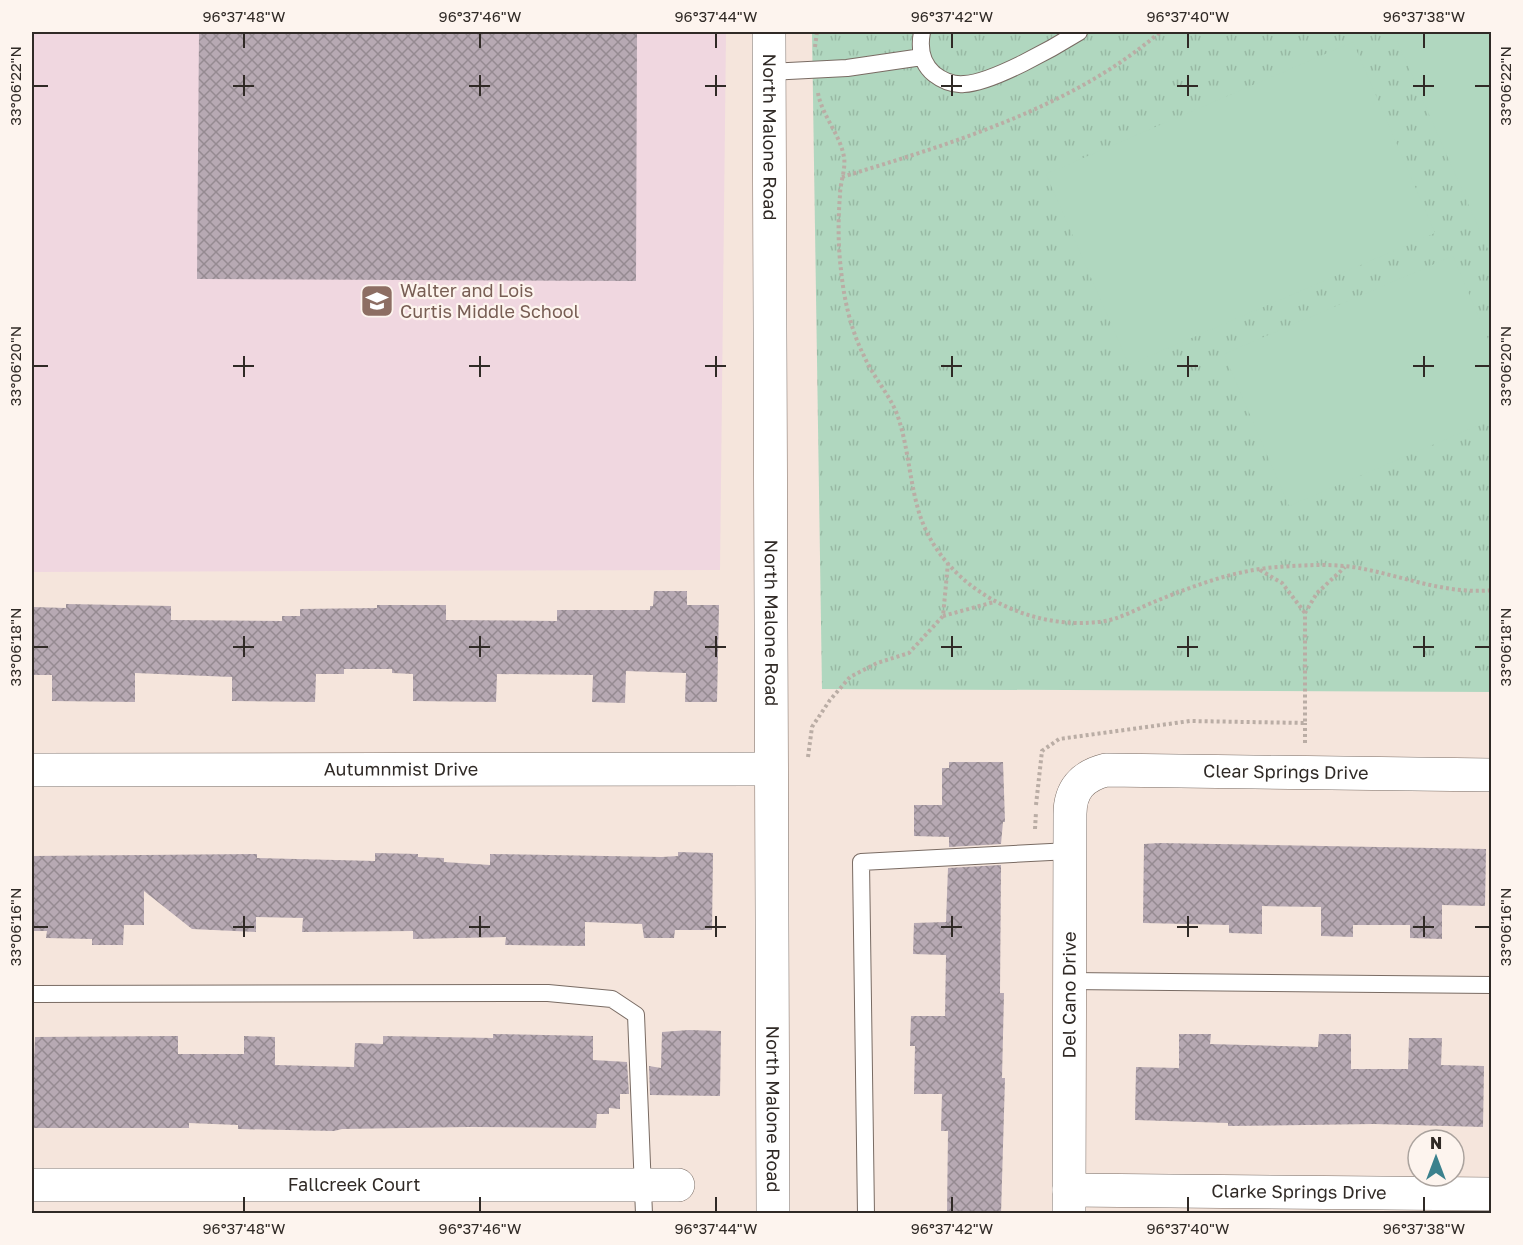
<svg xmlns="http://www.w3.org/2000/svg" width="1523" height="1245" font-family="'Golos Text',sans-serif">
<defs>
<pattern id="grass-tufts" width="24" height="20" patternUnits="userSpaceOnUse" patternTransform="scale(1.5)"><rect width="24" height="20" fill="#b0d7bf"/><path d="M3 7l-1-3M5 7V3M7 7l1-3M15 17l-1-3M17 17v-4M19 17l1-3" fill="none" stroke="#98b9a4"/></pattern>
<pattern id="building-cross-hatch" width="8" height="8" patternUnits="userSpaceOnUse" patternTransform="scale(1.5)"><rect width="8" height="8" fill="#b7a9b3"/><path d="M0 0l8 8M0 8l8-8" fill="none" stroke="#958a91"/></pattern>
</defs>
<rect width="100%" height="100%" fill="#f5e5dc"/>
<path fill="#f0d7e0" d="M32,32H726L720,570L32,572Z"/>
<path fill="url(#grass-tufts)" d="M812,32H1491V692L822,689Z"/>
<path fill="#b0d7bf" d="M1393,32H1491V256Z
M1353,42L1435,233L1129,365L1046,174Z
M1453,256L1491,346V420L1289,506L1224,354Z"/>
<path fill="url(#building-cross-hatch)" d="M199,32H637L636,281L197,279Z
M654,591H687V605H719L717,702H685L686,673L626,671L625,703L592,702L593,675L497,674L496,702L413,701V674L392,673V669H344V674H316L315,702L232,701V677L135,673V702L52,701V675H32V607L66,608V604L171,606V620L282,621V616H300V609L377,608V605H446V620L557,621V610H650V606H653Z
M949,762H1003L1005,822H1003L1001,844L949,847V837L914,836V805H942V768H949Z
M1159,843L1486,849L1485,906L1442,905V939L1410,938V925H1353V937L1321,936V907L1262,906V934L1229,933V925L1143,923L1144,844Z
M678,852L713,853L712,930H675L674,938H644L642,924L585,922V946L505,945L506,937L413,939V931L302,932L303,918L256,917V932L192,929L144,891V925H124L123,945H92V939L46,938L47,931H32V856L257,854V858L375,861V853L418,854V857L444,858V862L490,865V854L662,857L678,856Z
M1001,865L1000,993H1004L1002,1078H1005L1001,1214H947L948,1131H941L942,1094H914L915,1046H910L911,1016H945L946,955L913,954L914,923L946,922L948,868Z
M689,1030L721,1031L720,1096L650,1095L649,1066L661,1068L662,1032Z
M493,1034L593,1036V1060L627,1062L629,1094H620V1109L609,1108V1114H597L596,1128L469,1127L342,1129L334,1131L238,1129V1125L189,1123V1128H32V1060H34L35,1037L178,1036V1054H244V1036L275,1037V1065L354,1067L355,1043L383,1044V1036L493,1038Z
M1179,1034H1211L1210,1044L1318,1047L1319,1034H1351V1069H1408L1409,1038H1442L1441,1065L1484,1066L1483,1127L1374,1124L1228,1126V1123L1135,1120L1136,1067L1179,1068Z"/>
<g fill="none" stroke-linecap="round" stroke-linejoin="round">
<defs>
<path id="service" d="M922,32C919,48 921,63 934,74C943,81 953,85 964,84C992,83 1055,47 1079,32
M769,72L847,68L922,57
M1069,981L1492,985
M32,994L548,993L612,999L636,1015L644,1214
M866,1214L861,862L1070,851"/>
<g id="minor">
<path id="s1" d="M32,770L771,769"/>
<path id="s2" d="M32,1185H678"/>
<path id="s3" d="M1069,1190L1492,1194"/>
<path id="s4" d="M1069,1214L1070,814C1070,790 1082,776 1106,770L1492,775"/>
</g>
<g id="tertiary">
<path id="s5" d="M769,32L773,1214"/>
</g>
</defs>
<use href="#service" stroke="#796b63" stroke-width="18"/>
<use href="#minor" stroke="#796b63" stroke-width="34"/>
<use href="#tertiary" stroke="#796b63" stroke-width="34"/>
<path stroke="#baada5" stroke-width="4" stroke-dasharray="3 3" stroke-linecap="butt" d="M815,47L817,32
M818,93C822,116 840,134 844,157C846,169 840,183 840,195C838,219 838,246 841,270C844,300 851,331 865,358C874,378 889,394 897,414C908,445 909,477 918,509C937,577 1008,622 1078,623C1112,623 1120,617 1149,604C1190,587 1234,570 1278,567C1307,565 1337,563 1364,569C1405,577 1449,595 1492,590
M842,177C950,144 1074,107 1160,32
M1260,570L1282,583L1305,613
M943,616L994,602
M1305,743V723
M808,757L812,727L830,700L850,677L877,663L909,653L943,616L948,563
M1036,805L1042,751L1059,739L1190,721L1305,723V613L1317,593L1345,567
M1035,829L1036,812"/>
<use href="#service" stroke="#fff" stroke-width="16"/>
<use href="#minor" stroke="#fff" stroke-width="33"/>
<use href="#tertiary" stroke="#fff" stroke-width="33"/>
</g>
<path fill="none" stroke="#302a26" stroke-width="2" d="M244,33V48M480,33V48M716,33V48M952,33V48M1188,33V48M1424,33V48M244,75V96M480,75V96M716,75V96M952,75V96M1188,75V96M1424,75V96M33,86H48M233,86H254M469,86H490M705,86H726M941,86H962M1177,86H1198M1413,86H1434M1475,86H1490M244,356V377M480,356V377M716,356V377M952,356V377M1188,356V377M1424,356V377M33,366H48M233,366H254M469,366H490M705,366H726M941,366H962M1177,366H1198M1413,366H1434M1475,366H1490M244,636V657M480,636V657M716,636V657M952,636V657M1188,636V657M1424,636V657M33,647H48M233,647H254M469,647H490M705,647H726M941,647H962M1177,647H1198M1413,647H1434M1475,647H1490M244,916V937M480,916V937M716,916V937M952,916V937M1188,916V937M1424,916V937M33,927H48M233,927H254M469,927H490M705,927H726M941,927H962M1177,927H1198M1413,927H1434M1475,927H1490M244,1197V1212M480,1197V1212M716,1197V1212M952,1197V1212M1188,1197V1212M1424,1197V1212"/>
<defs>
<symbol id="school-square" viewBox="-11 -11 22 22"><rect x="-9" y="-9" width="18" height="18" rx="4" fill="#8d6e63" stroke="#fdf4ee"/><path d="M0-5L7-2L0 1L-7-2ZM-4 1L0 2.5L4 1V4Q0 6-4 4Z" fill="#fff"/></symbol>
</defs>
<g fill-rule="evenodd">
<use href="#school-square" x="358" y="282" width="38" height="38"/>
</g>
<g text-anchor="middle" stroke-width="4.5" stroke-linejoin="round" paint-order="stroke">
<g font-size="18" fill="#302a26" stroke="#fdf4ee">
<text dy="6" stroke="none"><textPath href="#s5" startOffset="105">North Malone Road</textPath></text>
<text dy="6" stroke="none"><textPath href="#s5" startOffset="591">North Malone Road</textPath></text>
<text dy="6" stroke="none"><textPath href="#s1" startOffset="369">Autumnmist Drive</textPath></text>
<text dy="6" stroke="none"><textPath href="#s4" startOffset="642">Clear Springs Drive</textPath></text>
<text dy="6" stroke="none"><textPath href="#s4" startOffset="219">Del Cano Drive</textPath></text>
<text dy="6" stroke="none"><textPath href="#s5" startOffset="1077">North Malone Road</textPath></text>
<text dy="6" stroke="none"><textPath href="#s2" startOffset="322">Fallcreek Court</textPath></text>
<text dy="6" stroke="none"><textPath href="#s3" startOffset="230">Clarke Springs Drive</textPath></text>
</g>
<g font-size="18" fill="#785e54" stroke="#fdf4ee" text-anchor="start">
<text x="400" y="297">Walter and Lois<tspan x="400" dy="21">Curtis Middle School</tspan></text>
</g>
</g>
<rect width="1523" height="1245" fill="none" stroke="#fdf4ee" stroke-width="66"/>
<g transform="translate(1436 1158)"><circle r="28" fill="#fdf4ee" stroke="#aba39e" stroke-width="1.5"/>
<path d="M0-4.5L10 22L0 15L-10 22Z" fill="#3b818d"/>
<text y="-9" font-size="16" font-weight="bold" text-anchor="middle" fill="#302a26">N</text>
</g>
<rect x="33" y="33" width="1457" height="1179" fill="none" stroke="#302a26" stroke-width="2"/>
<g font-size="15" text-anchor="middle" fill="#302a26">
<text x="244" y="22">96°37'48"W</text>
<text x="480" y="22">96°37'46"W</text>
<text x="716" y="22">96°37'44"W</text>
<text x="952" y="22">96°37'42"W</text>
<text x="1188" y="22">96°37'40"W</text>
<text x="1424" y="22">96°37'38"W</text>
<text transform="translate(16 86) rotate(-90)" y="5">33°06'22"N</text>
<text transform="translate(1506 86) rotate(-90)" y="5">33°06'22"N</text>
<text transform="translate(16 366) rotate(-90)" y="5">33°06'20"N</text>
<text transform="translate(1506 366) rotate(-90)" y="5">33°06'20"N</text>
<text transform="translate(16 647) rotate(-90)" y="5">33°06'18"N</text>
<text transform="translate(1506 647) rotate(-90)" y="5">33°06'18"N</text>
<text transform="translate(16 927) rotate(-90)" y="5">33°06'16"N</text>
<text transform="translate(1506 927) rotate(-90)" y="5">33°06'16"N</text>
<text x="244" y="1234">96°37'48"W</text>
<text x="480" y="1234">96°37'46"W</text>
<text x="716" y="1234">96°37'44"W</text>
<text x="952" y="1234">96°37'42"W</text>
<text x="1188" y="1234">96°37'40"W</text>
<text x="1424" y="1234">96°37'38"W</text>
</g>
</svg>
